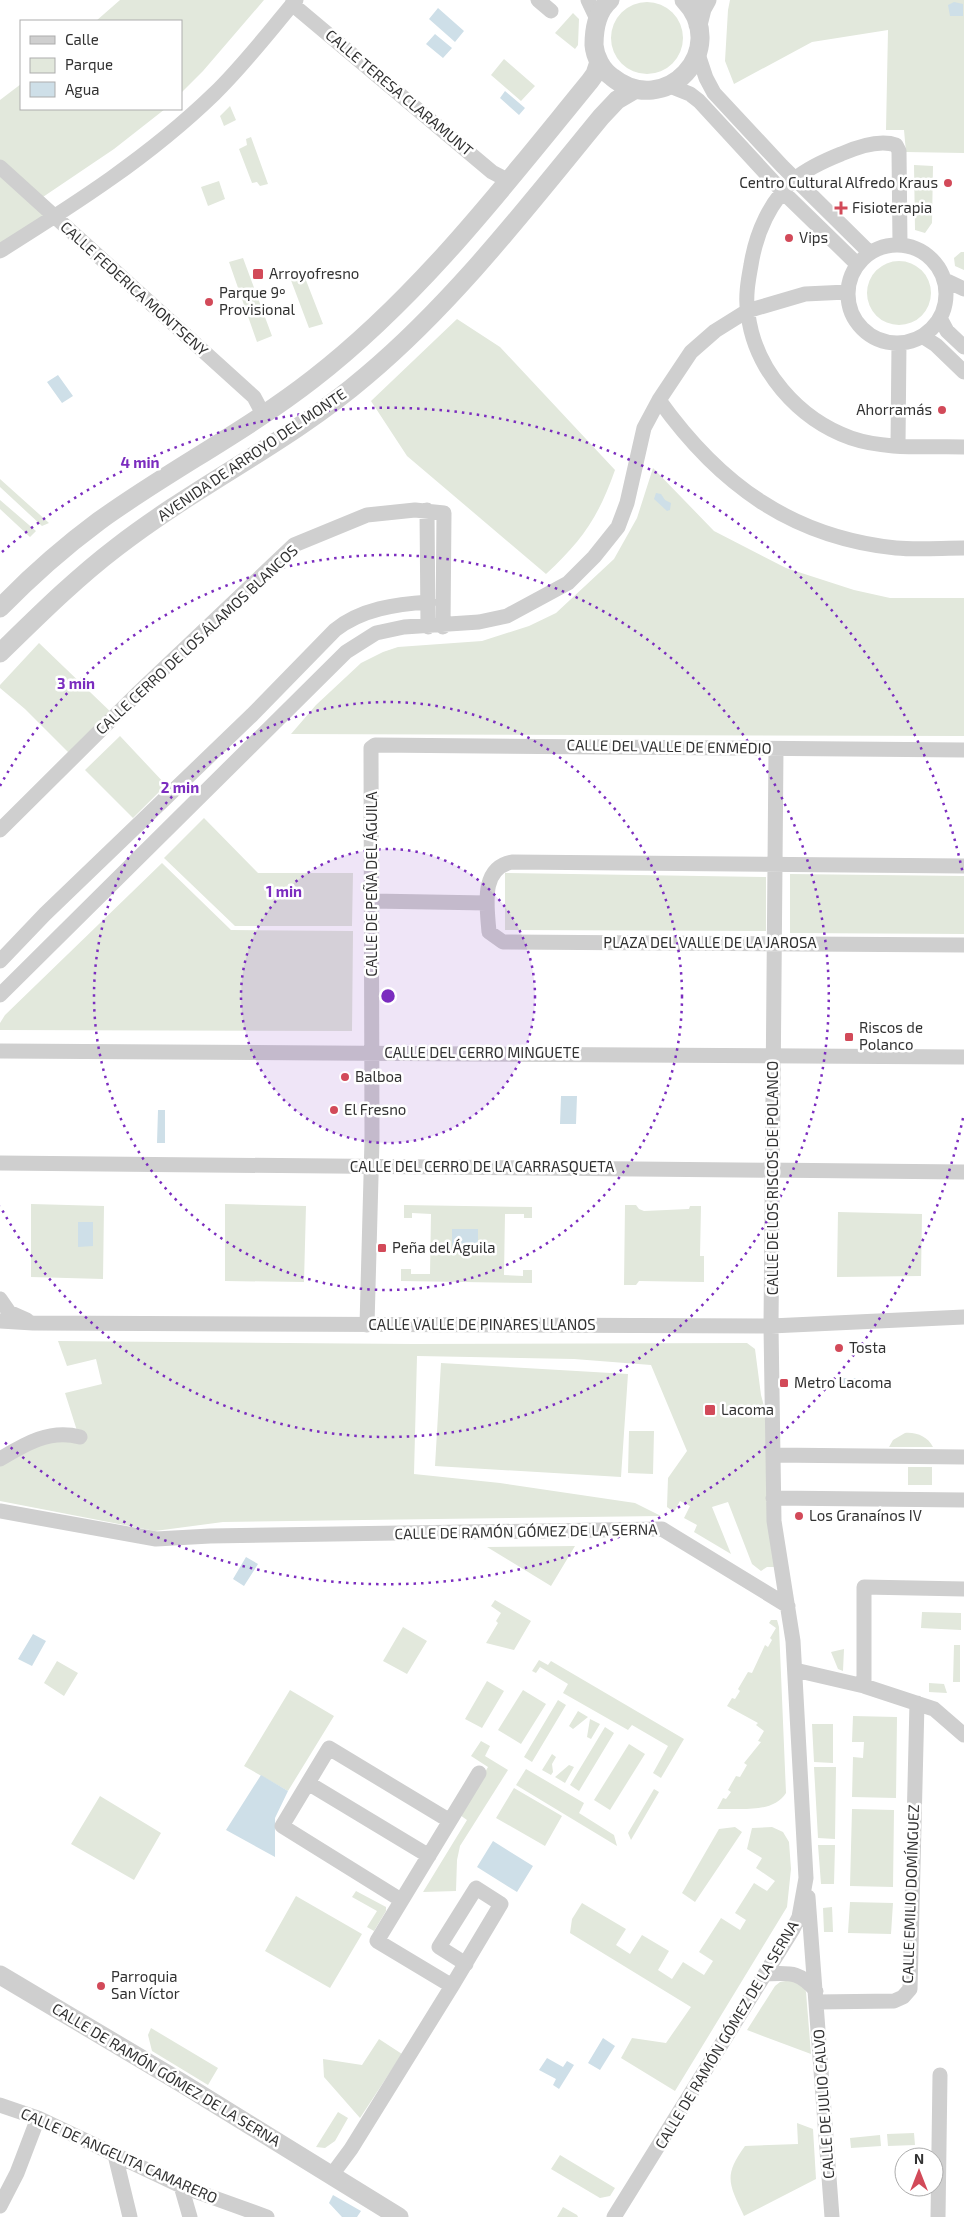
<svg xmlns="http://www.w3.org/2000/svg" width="964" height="2217" font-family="'Exo 2',sans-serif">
<rect width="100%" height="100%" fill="#fff"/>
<path fill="#e2e8dc" d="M120,0H264L203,71L181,93V21H96Z
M730,0H964V153L906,152L904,130H886L888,30L812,42L734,84L725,61L728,10Z
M611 38a36 36 0 1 1 72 0a36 36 0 1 1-72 0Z
M573,13L579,19L578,45L575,49L555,33Z
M504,59L535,86L521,101L491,75Z
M21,84V109H165L114,149L37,201L54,217L0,251V100Z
M230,106L236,120L224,126L220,116Z
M251,137L268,184L260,186L257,182L252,183L239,149L247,145L246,139Z
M914,165L933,166L932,223L925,233L915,230Z
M219,181L225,199L208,206L201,187Z
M961,252H964V270L955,266L954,258Z
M243,258L272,336L257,342L229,262Z
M867 293a32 32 0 1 1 64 0a32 32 0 1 1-64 0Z
M302,270L323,324L309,328L289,275Z
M457,319L500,347L615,470C599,516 582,541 546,574L407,456L371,401Z
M653,468L714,531L786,568L854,590L890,598H964V736L291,734L316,705L361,663L383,652L398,647L482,641L529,626L556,613L614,559L637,518Z
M0,479L49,523L42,526L0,487Z
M0,500L36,531L30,537L0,509Z
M39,643L116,717L73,757L25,709L0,688V685Z
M120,736L166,785L133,818L85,770Z
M204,818L258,873H353L352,926H235L164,858Z
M162,863L231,930L353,931L352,1031L0,1030V1023L5,1015Z
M505,873L766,877V931L505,930Z
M790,874L964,876V934L790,933Z
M31,1204L104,1206L103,1279L31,1277Z
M225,1204L306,1206L304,1282L225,1281Z
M404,1205L532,1207V1218H524V1214H505L504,1275L523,1276V1270H532V1283L401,1281V1269H411V1274H430L431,1214L412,1213V1218H404Z
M625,1205H636L639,1209L644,1211L689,1209L690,1206H701L700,1256H704V1282L639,1281L636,1285H624Z
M838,1212L922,1214L921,1276L837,1277Z
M58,1341L413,1344L747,1343L755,1349L761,1395L770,1428L779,1567H767L761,1571L752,1564L728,1502L712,1507L731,1554L694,1532L697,1525L684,1518L690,1506L680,1501L674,1512L667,1507L668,1478L687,1451L651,1365L574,1359L417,1356L414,1474L500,1483L635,1503L661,1516L223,1522L155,1531L0,1501V1459L33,1439L79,1437L65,1393L102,1384L96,1359L67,1366Z
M441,1363L628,1374L621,1477L435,1466Z
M629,1431H654L653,1474L628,1473Z
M905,1433C917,1432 928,1437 933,1447H889L893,1440Z
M908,1467H932V1485H908Z
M575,1546L551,1586L487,1547Z
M495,1600L531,1621L514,1650L486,1643L498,1623L496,1621L501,1613L491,1606Z
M922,1612L961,1613V1630L921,1628Z
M771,1620H777L779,1627L786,1793C773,1814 739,1808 717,1809L723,1798L726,1799L731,1792L728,1790L736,1776L740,1777L747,1765L744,1763L761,1742L758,1741L764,1731L756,1725L758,1723L727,1706L732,1698L735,1699L740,1691L738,1689L748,1672L752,1673L765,1645L768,1647L772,1640L770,1638L776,1628L769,1623Z
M403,1627L427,1641L407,1674L383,1661Z
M954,1645H960V1682H953Z
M844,1649L843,1671L838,1669L831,1652Z
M539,1660L548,1665L551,1661L684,1739L661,1778L653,1773L668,1746L632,1725L628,1730L563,1693L568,1684L540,1667L536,1673L532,1671Z
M57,1661L78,1673L64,1696L44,1683Z
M487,1681L504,1691L482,1728L465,1719Z
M929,1683L944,1684L947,1693L929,1692Z
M290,1690L334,1716L288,1791L244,1766Z
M523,1690L546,1704L521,1744L498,1730Z
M558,1700L566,1705L532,1762L524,1757Z
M578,1711L588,1717L573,1729L569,1726Z
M853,1716L897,1717L896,1798L852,1797L853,1757L863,1758L864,1742H852Z
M590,1719L600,1724L591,1739L587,1737Z
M812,1724H833V1763L814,1762Z
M605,1727L614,1733L579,1791L570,1785Z
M481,1741L490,1746L485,1756L508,1770L460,1846L457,1860L456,1891L423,1892L467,1820L460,1815L488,1767L471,1756Z
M629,1744L645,1754L610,1810L594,1800Z
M552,1754L556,1757L552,1764L553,1772L551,1775L542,1770Z
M569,1765L574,1767L565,1783L555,1777Z
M814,1767H836L835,1839L818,1838Z
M526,1769L584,1803L579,1813L614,1835L617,1846L516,1785Z
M514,1788L562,1816L545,1846L496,1818Z
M654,1789L659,1792L631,1840L628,1833Z
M100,1796L161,1833L134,1880L71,1844Z
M852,1809L894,1810L893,1887L850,1886Z
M735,1827L742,1832L695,1902L682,1893L719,1829Z
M772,1827L783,1832L789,1842L791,1869L787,1907L675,2091L621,2058L632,2038L666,2043L691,2007L570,1933L572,1919L582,1903L626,1929L616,1945L630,1954L642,1935L669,1951L658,1970L672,1979L683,1962L704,1975L713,1961L699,1952L721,1918L740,1930L746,1920L735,1913L754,1883L767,1891L775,1881L756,1868L762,1858L747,1849L752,1828Z
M818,1845H835L834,1884H821Z
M356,1891L386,1907V1911L374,1931L367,1927L377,1911L352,1897Z
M296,1896L362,1934L330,1988L265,1951Z
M850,1902L893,1903L891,1934L848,1933Z
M832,1907L833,1932H824L823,1908Z
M792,1980L804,1987L806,1992L811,2054L747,2030L775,1986L780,1982Z
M151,2028L218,2068L208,2085L152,2051L148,2035Z
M379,2039L402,2054L360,2118L324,2077L323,2059L362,2065Z
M338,2112L348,2118L335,2141L325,2148L316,2147Z
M797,2123L813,2129L816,2179L744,2216C729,2184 723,2176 745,2146L798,2144Z
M914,2133L915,2145L888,2146L887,2134Z
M880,2135L881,2146L851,2148L850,2138Z
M560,2155L615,2188L610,2196L600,2198L551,2169Z
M563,2207L577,2215L578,2217H557Z"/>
<path fill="#cedfe8" d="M954,2L963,4V16H950L948,5Z
M438,8L464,31L455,42L429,19Z
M435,34L452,48L443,58L426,44Z
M505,91L525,108L519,115L500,98Z
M58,375L73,396L62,403L47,382Z
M656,493L661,494L665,500L671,503L670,510L667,511L654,499Z
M561,1096H577L576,1124H560Z
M158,1110H165V1143H157Z
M78,1222H93V1246L78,1247Z
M452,1229H478V1247H452Z
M842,1378H864V1389H842Z
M246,1557L258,1564L244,1586L233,1579Z
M33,1634L46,1641L32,1666L18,1659Z
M261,1775L288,1791L275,1818V1857L226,1830Z
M493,1841L533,1866L517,1892L477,1867Z
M603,2038L615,2046L600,2070L588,2063Z
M547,2058L563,2067L567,2061L574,2065L559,2089L553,2085L556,2079L539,2070Z
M333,2195L361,2211L357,2217H342L329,2203Z"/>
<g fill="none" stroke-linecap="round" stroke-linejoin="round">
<path stroke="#cfcfcf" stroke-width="15" d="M538,0L551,11
M588,0L597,19
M292,4L492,172L507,180
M698,54L706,78L714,93L782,166L869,252
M670,86L690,94L699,101L783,192L857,264
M0,167L254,397L263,414
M900,244L899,151L896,145C879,139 857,147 841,154C826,160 808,168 795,179C770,201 756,233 751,265C748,281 745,298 748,314C755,370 798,419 851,438C886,450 928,446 964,447
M848 294a49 49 0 1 1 98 0a49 49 0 1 1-98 0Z
M0,251C75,204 149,157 214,94C243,66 269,32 296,0
M945,280L964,289
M940,318L947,331L964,347
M922,336L936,345L964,372
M659,400C719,484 791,537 896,548C918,550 942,548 964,548
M898,445L899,343
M427,510L428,627
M0,830L137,694L294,545L367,515L415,510L444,513L443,627
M964,866L512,862C480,868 487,906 489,932L503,942L964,945
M372,901L487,903
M0,961L45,914L252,715L335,630C361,609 396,604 429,602
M0,995L346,652L376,633L404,627L479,622L507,616L568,583L594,557L618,527L627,503L644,428L659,400L691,352L715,331L747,311L805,294L847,292
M0,1051L964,1057
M0,1163L964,1172
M0,1299L9,1312L27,1320
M0,1321L33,1323L771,1326L964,1317
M367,1325L372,1140L371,748L375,745L964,750
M773,1455L964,1457
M0,1459C25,1444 49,1429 80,1437
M773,1498L964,1500
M0,1511L156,1539L210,1536L662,1529L788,1606
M795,1670L864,1686L934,1709L964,1735
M864,1686V1587L964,1589
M308,1783L429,1856
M808,1897L832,2217
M401,1900L282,1826L329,1748L450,1821
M765,1974C791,1973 799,1971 816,1991
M452,1986L377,1941L479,1773
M817,2002L894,2001L903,1997L910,1989L917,1703
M0,2105L38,2118L181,2186L267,2217
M115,2155L130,2217
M331,2176L351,2149L452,1986L501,1904L476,1888L439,1947L466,1964
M181,2186L190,2217
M0,2206L17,2173L38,2118
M614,2217L793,1929L799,1917L806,1878L793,1641L774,1521L771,1326L776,749
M938,2217L940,2075"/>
<path stroke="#cfcfcf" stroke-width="19" d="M610,0C597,11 594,28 594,45C595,57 602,70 612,77C665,120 731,49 684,0
M698,25L702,9L707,0
M0,608C31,576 64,547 99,521C168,471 245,432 313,379C420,296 505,185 590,81L595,74L599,62
M0,653C38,616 75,579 117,547C197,485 289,442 366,376C454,302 528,206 601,117L617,100L634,90
M0,1975L180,2082L399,2217"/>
</g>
<circle cx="388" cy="996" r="147" fill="#7b2cbf" fill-opacity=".12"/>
<g fill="none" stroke="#7b2cbf" stroke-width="2.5" stroke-dasharray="2.5 5">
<circle cx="388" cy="996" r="147"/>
<circle cx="388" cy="996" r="294"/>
<path d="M0 786A441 441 0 1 1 0 1206"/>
<path d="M963 1118A588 588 0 0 1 2 1440M2 552A588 588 0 0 1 963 874"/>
</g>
<g fill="#d24a59" stroke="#fff" stroke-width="2">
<circle cx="948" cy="183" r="5"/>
<path d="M838.5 200.5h5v5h5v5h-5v5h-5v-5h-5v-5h5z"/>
<circle cx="789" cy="238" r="5"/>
<rect x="252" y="268" width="12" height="12" rx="2.5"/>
<circle cx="209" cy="302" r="5"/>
<circle cx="942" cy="410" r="5"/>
<rect x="844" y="1032" width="10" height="10" rx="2.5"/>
<circle cx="345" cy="1077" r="5"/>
<circle cx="334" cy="1110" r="5"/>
<rect x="377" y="1243" width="10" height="10" rx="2.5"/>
<circle cx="839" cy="1348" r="5"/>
<rect x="779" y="1378" width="10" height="10" rx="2.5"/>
<rect x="704" y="1404" width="12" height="12" rx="2.5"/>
<circle cx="799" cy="1516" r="5"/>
<circle cx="101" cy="1986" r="5"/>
</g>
<g text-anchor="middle" stroke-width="5" stroke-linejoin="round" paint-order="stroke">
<g font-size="15" fill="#323232" stroke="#fff">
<text transform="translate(399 93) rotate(40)" y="5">CALLE TERESA CLARAMUNT</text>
<text transform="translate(134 289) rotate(42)" y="5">CALLE FEDERICA MONTSENY</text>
<text transform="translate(252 455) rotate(-34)" y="5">AVENIDA DE ARROYO DEL MONTE</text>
<text transform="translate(197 640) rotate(-43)" y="5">CALLE CERRO DE LOS ÁLAMOS BLANCOS</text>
<text transform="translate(669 747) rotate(1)" y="5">CALLE DEL VALLE DE ENMEDIO</text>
<text transform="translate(372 884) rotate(-90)" y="5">CALLE DE PEÑA DEL ÁGUILA</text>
<text x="710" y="948">PLAZA DEL VALLE DE LA JAROSA</text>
<text x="482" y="1058">CALLE DEL CERRO MINGUETE</text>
<text x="482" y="1172">CALLE DEL CERRO DE LA CARRASQUETA</text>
<text transform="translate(773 1178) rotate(-90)" y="5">CALLE DE LOS RISCOS DE POLANCO</text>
<text x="482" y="1330">CALLE VALLE DE PINARES LLANOS</text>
<text transform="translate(526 1532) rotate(-1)" y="5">CALLE DE RAMÓN GÓMEZ DE LA SERNA</text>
<text transform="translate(911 1894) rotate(-88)" y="5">CALLE EMILIO DOMÍNGUEZ</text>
<text transform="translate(727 2035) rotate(-59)" y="5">CALLE DE RAMÓN GÓMEZ DE LA SERNA</text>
<text transform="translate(166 2075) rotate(31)" y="5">CALLE DE RAMÓN GÓMEZ DE LA SERNA</text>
<text transform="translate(824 2104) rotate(-94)" y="5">CALLE DE JULIO CALVO</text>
<text transform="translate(119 2156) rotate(24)" y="5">CALLE DE ANGELITA CAMARERO</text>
</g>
<g font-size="15" fill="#323232" stroke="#fff" text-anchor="start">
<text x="938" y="188" text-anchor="end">Centro Cultural Alfredo Kraus</text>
<text x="852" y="213">Fisioterapia</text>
<text x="799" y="243">Vips</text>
<text x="269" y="279">Arroyofresno</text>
<text x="219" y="298">Parque 9º<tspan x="219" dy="17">Provisional</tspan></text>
<text x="932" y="415" text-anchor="end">Ahorramás</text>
<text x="859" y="1033">Riscos de<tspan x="859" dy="17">Polanco</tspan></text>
<text x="355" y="1082">Balboa</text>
<text x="344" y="1115">El Fresno</text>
<text x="392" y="1253">Peña del Águila</text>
<text x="849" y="1353">Tosta</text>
<text x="794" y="1388">Metro Lacoma</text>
<text x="721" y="1415">Lacoma</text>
<text x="809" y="1521">Los Granaínos IV</text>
<text x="111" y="1982">Parroquia<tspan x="111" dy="17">San Víctor</tspan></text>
</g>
</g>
<circle cx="388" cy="996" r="8" fill="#7b2cbf" stroke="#fff" stroke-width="2.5"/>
<g font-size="15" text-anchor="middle" font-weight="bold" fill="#7b2cbf" stroke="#fff" stroke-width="5" stroke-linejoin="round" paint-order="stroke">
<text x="140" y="468">4 min</text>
<text x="76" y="689">3 min</text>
<text x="180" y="793">2 min</text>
<text x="284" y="897">1 min</text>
</g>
<rect x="20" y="20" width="162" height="90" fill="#ffffff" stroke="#adadad"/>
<rect x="30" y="36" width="25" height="8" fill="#cfcfcf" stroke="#adadad"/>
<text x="65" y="45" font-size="15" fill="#323232">Calle</text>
<rect x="30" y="58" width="25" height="15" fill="#e2e8dc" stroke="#adadad"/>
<text x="65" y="70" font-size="15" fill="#323232">Parque</text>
<rect x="30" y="82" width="25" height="15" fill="#cedfe8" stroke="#adadad"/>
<text x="65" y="95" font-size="15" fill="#323232">Agua</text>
<g transform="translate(919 2172)"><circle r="24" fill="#ffffff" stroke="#adadad"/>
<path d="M0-4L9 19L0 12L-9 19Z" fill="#d24a59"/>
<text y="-8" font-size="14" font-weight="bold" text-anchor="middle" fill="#323232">N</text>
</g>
</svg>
